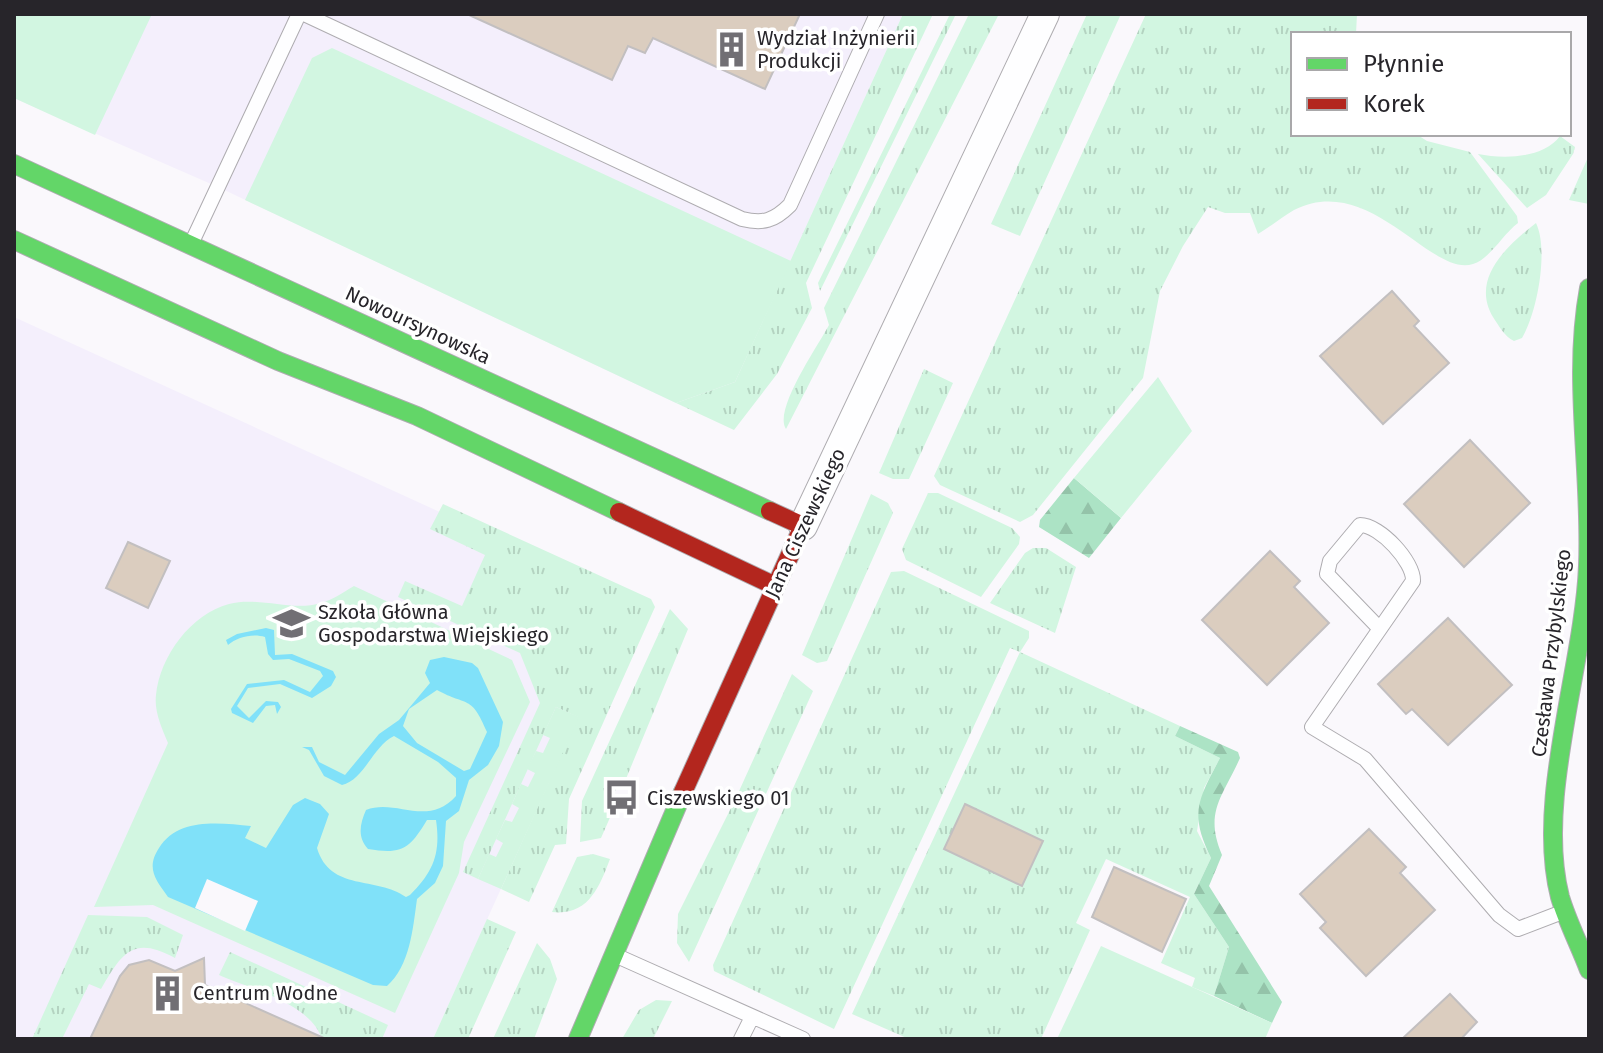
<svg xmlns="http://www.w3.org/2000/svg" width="1603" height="1053" font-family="'Fira Sans',sans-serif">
<defs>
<pattern id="grass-tufts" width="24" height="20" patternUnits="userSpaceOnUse" patternTransform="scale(2)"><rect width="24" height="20" fill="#d2f6e1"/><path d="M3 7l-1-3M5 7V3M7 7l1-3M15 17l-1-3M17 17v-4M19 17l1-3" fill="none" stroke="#b4d3c1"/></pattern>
<pattern id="forest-firs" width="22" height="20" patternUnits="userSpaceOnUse" patternTransform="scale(2)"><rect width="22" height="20" fill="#ace3c5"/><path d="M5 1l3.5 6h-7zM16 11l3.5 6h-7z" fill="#94c3a9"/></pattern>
</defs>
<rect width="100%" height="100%" fill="#faf8fc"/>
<path fill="#f4effc" d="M14,14H903L735,382L676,403L218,187L14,98Z
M14,317L549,562L593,685L433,1039H14Z"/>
<path fill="url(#grass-tufts)" d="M903,14H933L806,283L812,308L777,374L734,430L676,403L735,382Z
M950,14H956L820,291L818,283Z
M969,14H999L786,429C773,410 818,346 829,325L824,308Z
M1087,14H1121L1020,236L991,224Z
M1146,14H1357L1356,34H1293V134H1416L1427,141L1470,152L1517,216L1518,223C1503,234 1490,259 1473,264C1431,278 1370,171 1294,210C1282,217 1270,227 1258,234L1250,213H1225L1208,207L1183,246L1160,291L1143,378L1033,515L1020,522L940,485L934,476Z
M1560,136L1575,147L1573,154L1546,195L1527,208L1478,154C1503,159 1543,159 1560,136Z
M1589,155V204L1569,200Z
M1536,223C1549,250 1537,313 1522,338L1514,341C1504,336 1499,326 1493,317C1470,278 1508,245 1536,223Z
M924,369L953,383L909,479H893L879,473Z
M928,493H938L1012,528L1020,537L1019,544L981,597L906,560L902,549Z
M871,494L888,503L893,513L827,661L817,663L802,655Z
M443,504L651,599L655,607L569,799L566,844L555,845L529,902L501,889L578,717L556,707L478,879L463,872L540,703L520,653L398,597L405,581L462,606L485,555L430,529Z
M1033,548H1046L1076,567L1055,633L990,603L1025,553Z
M904,571L1029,631V638L1020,652L1180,726L1175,736L1220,758L1204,788L1197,831L1211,858L1194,894L1229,947L1214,996L1192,987L1195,978L1161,963L1190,897L1106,859L1076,923L1090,930L1041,1039H909L852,1014L1020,652L1010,648L834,1029L714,971L713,965L891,572Z
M670,609L688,629L623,786L618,784L607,810L612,813L601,838L580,842L582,801Z
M792,674L813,691L689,962L677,943L678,914L735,800Z
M593,854L610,859C599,888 588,916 552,912L577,857Z
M88,915L147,917L183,935L175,958C133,935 122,953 101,989L89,984L62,1039H32Z
M487,919L516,932L468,1039H433Z
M537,943L550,959L557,979L534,1039H493Z
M230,952L388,1025L382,1039H322C310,1003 251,989 219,975Z
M656,1000L672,1001L653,1039H622L639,1010Z"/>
<path fill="url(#forest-firs)" d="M1074,478L1121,518L1089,558L1039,527L1040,520Z
M1180,726L1238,752L1240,758C1222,798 1204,812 1222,855L1209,886L1282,1002L1272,1023L1214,996L1229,947L1194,894L1211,858C1189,813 1198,800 1220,758L1175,736Z"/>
<path fill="#d2f6e1" d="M14,14H152L95,135L14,98Z
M332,48L791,261L735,382L676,403L245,200L312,58Z
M1158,377L1192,431L1121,518L1074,478Z
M354,586L512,660L530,702L464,842L459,873L395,1013L153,905L94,907L168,743C162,728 154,712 156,695C160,656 191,614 229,604C259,596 292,612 321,603C332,600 344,592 354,586Z
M556,707L579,717L501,889L478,879L489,854L496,857L503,843L496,839L505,820L512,822L519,808L512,804L521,784L528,787L535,773L527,769L536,751L543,753L550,738L543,735Z
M1101,946L1272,1023L1265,1039H1057Z"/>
<path fill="#80e1f9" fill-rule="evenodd" d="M266,628L274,630L275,655L292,654L333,671L336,677L331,686L312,698L280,684L248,688L237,706L249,718L266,701L278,702L281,707L277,714L275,705L266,706L253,723L232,713L231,709L247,684L284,680L310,692L323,676L320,671L289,659L273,660L268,654L265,637C253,633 237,637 228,645L226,640L237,634Z
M444,657L472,663L478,668L503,722L499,746L488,765L469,780L459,811L446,821L443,866L435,883L417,899C413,928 410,966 387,986L373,985L168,897C155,879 146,868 159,848C178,817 220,823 251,826L245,838L266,848L293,805L305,798L320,804L329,814L317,848C330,892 377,876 406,897L410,895C433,872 441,854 436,820H427C410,848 403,855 368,849C357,837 360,824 366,810C396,798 427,828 456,796V778L438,762L394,736C373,746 364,780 342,785L324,776L309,750L302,747H312L319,762L345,775L379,734L399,720L430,683L425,673L430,660ZM437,690C468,707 471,694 487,732L470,769L464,771L417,743L403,726L409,709Z"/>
<path fill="#faf8fc" d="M207,879L258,901L245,931L195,908Z"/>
<path fill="#dbcdbf" stroke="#c2bfc0" stroke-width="2" d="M467,14H800L765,89L653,38L645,53L628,46L612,80Z
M1392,291L1419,321L1414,326L1449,363L1383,424L1320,356Z
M1470,440L1530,503L1464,567L1404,504Z
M128,542L170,561L148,608L106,588Z
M1270,551L1300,581L1294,587L1329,623L1267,685L1202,620Z
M1448,618L1512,685L1448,745L1412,709L1406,714L1378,684Z
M965,804L1043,841L1022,886L944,849Z
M1369,829L1406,867L1400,873L1435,910L1366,976L1320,928L1326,922L1300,894Z
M1114,867L1186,899L1162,952L1092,917Z
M204,958L205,985L326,1039H90L120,976L129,965L149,960L175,971Z
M1450,994L1477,1022L1461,1039H1402Z"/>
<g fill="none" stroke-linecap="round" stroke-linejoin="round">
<defs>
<path id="lane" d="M304,14L742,219C763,224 774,221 790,205L877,14
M192,242L299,14
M1379,628L1327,574L1330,561L1360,525C1380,525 1414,562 1413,581L1312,727L1365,759L1499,915L1518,929L1565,911
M617,956L803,1039
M741,1039L752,1017"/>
<path id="street" d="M803,526L1045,14"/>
<path id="fast" d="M14,164L770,511
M14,240L278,361L417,416L619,512
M1589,288C1572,380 1592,473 1588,566C1584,666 1535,801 1560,897C1567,921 1580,946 1589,970
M578,1039L683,792"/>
<path id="jam" d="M619,512L775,586
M683,792L803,526L770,511"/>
</defs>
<use href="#lane" stroke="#aeacb0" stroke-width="16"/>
<use href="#street" stroke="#aeacb0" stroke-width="30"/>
<use href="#fast" stroke="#aeacb0" stroke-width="20"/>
<use href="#jam" stroke="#aeacb0" stroke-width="20"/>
<use href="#lane" stroke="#fefeff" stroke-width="14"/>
<use href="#street" stroke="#fefeff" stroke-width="28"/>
<use href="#fast" stroke="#63d668" stroke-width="18"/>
<use href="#jam" stroke="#b3261e" stroke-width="18"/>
</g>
<defs>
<symbol id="building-bare" viewBox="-9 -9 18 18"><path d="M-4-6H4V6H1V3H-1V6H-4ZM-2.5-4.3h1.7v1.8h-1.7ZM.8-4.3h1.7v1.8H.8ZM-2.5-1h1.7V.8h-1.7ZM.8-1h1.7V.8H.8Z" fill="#716f74" stroke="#fff" stroke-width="2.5" paint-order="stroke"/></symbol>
<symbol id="university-bare" viewBox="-9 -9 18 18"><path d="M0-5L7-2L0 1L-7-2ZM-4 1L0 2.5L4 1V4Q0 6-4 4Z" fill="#716f74" stroke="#fff" stroke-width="2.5" paint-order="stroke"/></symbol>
<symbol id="bus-bare" viewBox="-9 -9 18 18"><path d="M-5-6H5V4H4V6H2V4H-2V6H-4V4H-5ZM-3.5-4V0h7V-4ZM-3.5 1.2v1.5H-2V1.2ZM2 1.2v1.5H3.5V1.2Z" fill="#716f74" stroke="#fff" stroke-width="2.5" paint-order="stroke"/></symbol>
</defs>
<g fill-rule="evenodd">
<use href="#building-bare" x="706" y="24" width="51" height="51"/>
<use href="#university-bare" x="266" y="598" width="51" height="51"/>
<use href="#bus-bare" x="596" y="772" width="51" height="51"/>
<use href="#building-bare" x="142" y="968" width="51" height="51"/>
</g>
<g text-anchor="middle" stroke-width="7" stroke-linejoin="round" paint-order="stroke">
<g font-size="20" fill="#27252a" stroke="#fff" text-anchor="start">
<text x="757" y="45">Wydział Inżynierii<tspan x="757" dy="23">Produkcji</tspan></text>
<text x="318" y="619">Szkoła Główna<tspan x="318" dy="23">Gospodarstwa Wiejskiego</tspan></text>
<text x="647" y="805">Ciszewskiego 01</text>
<text x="193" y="1000">Centrum Wodne</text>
</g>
<g font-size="20" fill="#27252a" stroke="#fff">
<text transform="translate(418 325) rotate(25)" y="7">Nowoursynowska</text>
<text transform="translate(805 523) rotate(-65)" y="7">Jana Ciszewskiego</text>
<text transform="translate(1551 653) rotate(-83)" y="7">Czesława Przybylskiego</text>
</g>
</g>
<rect width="1603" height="1053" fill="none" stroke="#27252a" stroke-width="32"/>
<rect x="1291" y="32" width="280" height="104" fill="#ffffff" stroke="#a9a8aa" stroke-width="2"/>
<rect x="1307" y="58" width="40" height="12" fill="#63d668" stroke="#a9a8aa" stroke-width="2"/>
<text x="1363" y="72" font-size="24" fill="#27252a">Płynnie</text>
<rect x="1307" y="98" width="40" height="12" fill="#b3261e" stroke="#a9a8aa" stroke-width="2"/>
<text x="1363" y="112" font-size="24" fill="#27252a">Korek</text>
</svg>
